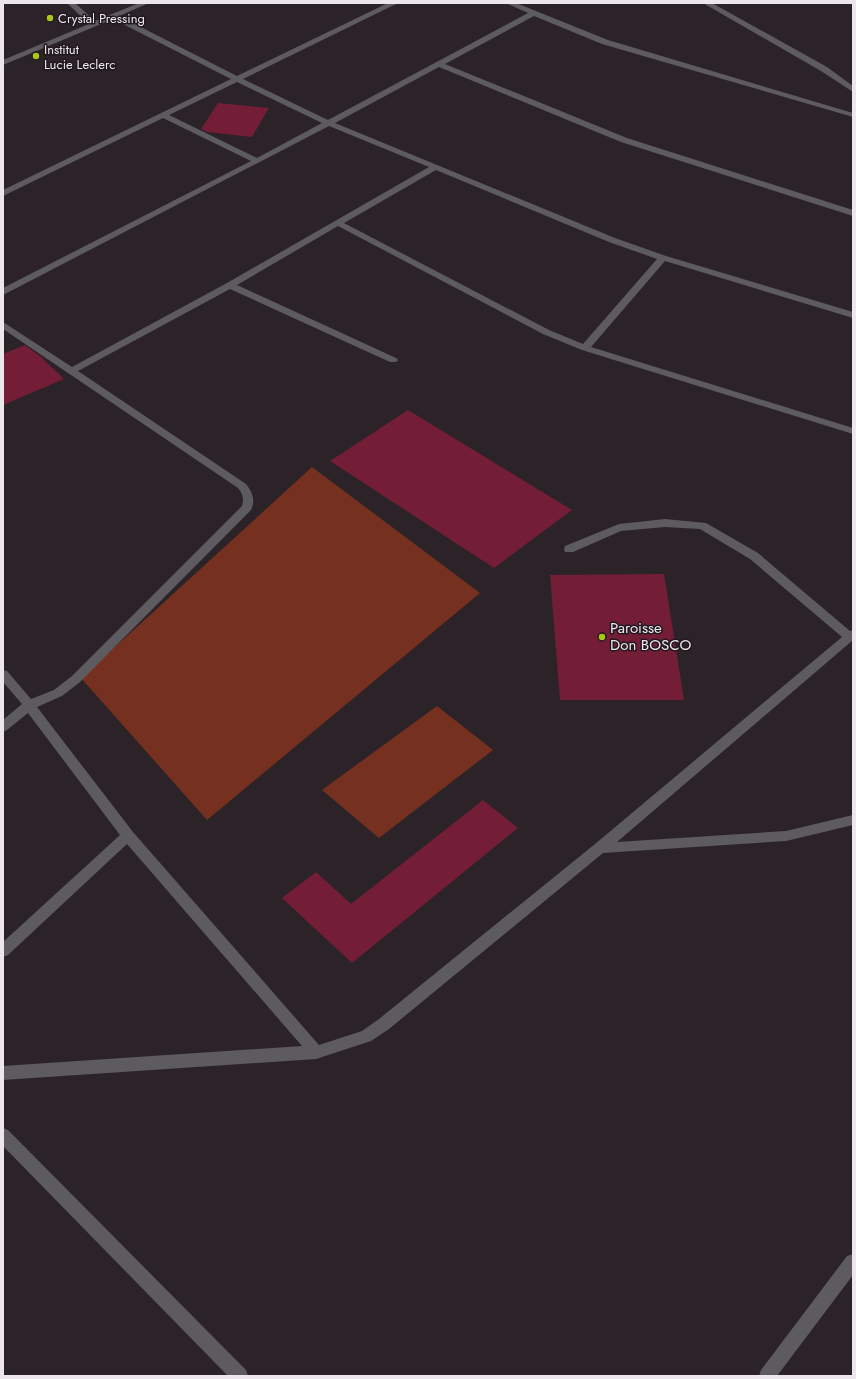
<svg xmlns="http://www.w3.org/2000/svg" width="856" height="1379" font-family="Jost,sans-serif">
<rect width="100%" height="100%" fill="#2b2328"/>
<path fill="#76301f" d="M312,467L480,593L207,820L81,678Z
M437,706L493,750L379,838L322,790Z"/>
<path fill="#731d37" d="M218,103L269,108L252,137L207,132L201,129Z
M25,345L41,357L64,379L3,405V354Z
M408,410L572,510L494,568L330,461Z
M664,574L684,700H560L550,575Z
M483,800L518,828L352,963L282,898L316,872L351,904Z"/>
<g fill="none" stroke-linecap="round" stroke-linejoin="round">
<path fill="#5d5b5f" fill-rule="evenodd" d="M67,3H75L95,21L139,3H149L119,16L237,76L388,3H398L243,79L328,120L528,13L506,3H516L608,40L853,113V117L602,44L534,16L445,64L627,138L853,210V216L621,142L439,67L335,123L615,238L666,256L853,312V318L665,261L591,347L853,428V434L582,350L543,334L338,226L237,285L396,358L398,360L396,362H390L230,289L78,371L246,484C252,492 256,500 251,510L80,682L62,696L37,707L133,832L319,1045L362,1031L379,1019L595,844L842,637L750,559L700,529L665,527L621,531L573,552H565L564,549L565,546L619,524L665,519L706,523L758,553L850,631L853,630V640L617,842L786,831L853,815V825L786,841L603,853L389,1029L371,1041L316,1059L3,1080V1066L302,1046L127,844L8,955L3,957V942L120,835L28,713L7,730L3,732V720L22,704L3,682V670L7,671L31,699L54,690L72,676L242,506C244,499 243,494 238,488L3,329V322L72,367L227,283L429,167L329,126L3,295V288L251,161L163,118L3,196V190L231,79L113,19L3,65V60L89,24ZM237,82L322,123L257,158L169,115ZM436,170L609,242L657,259L583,344L549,330L344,223Z
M703,3H712L827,67L853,86V92L821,71Z
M3,1128L8,1130L246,1370L248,1376H228L3,1146Z
M853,1254V1275L777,1376H759L761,1370L847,1256Z"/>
</g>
<g fill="#a9c719" stroke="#21191f" stroke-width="1.5">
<circle cx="50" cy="18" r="4"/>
<circle cx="36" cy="56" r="4"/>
<circle cx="602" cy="637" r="4"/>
</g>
<g text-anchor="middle" stroke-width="3" stroke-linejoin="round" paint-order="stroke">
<g font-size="13" fill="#ede7eb" stroke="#21191f" text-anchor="start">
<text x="58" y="23">Crystal Pressing</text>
<text x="44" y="54">Institut<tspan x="44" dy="15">Lucie Leclerc</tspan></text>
</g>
<g font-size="15" fill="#ede7eb" stroke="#21191f" text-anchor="start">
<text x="610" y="633">Paroisse<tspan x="610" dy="17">Don BOSCO</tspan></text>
</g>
</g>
<rect width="856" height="1379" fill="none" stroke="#ede7eb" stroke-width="8"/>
</svg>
